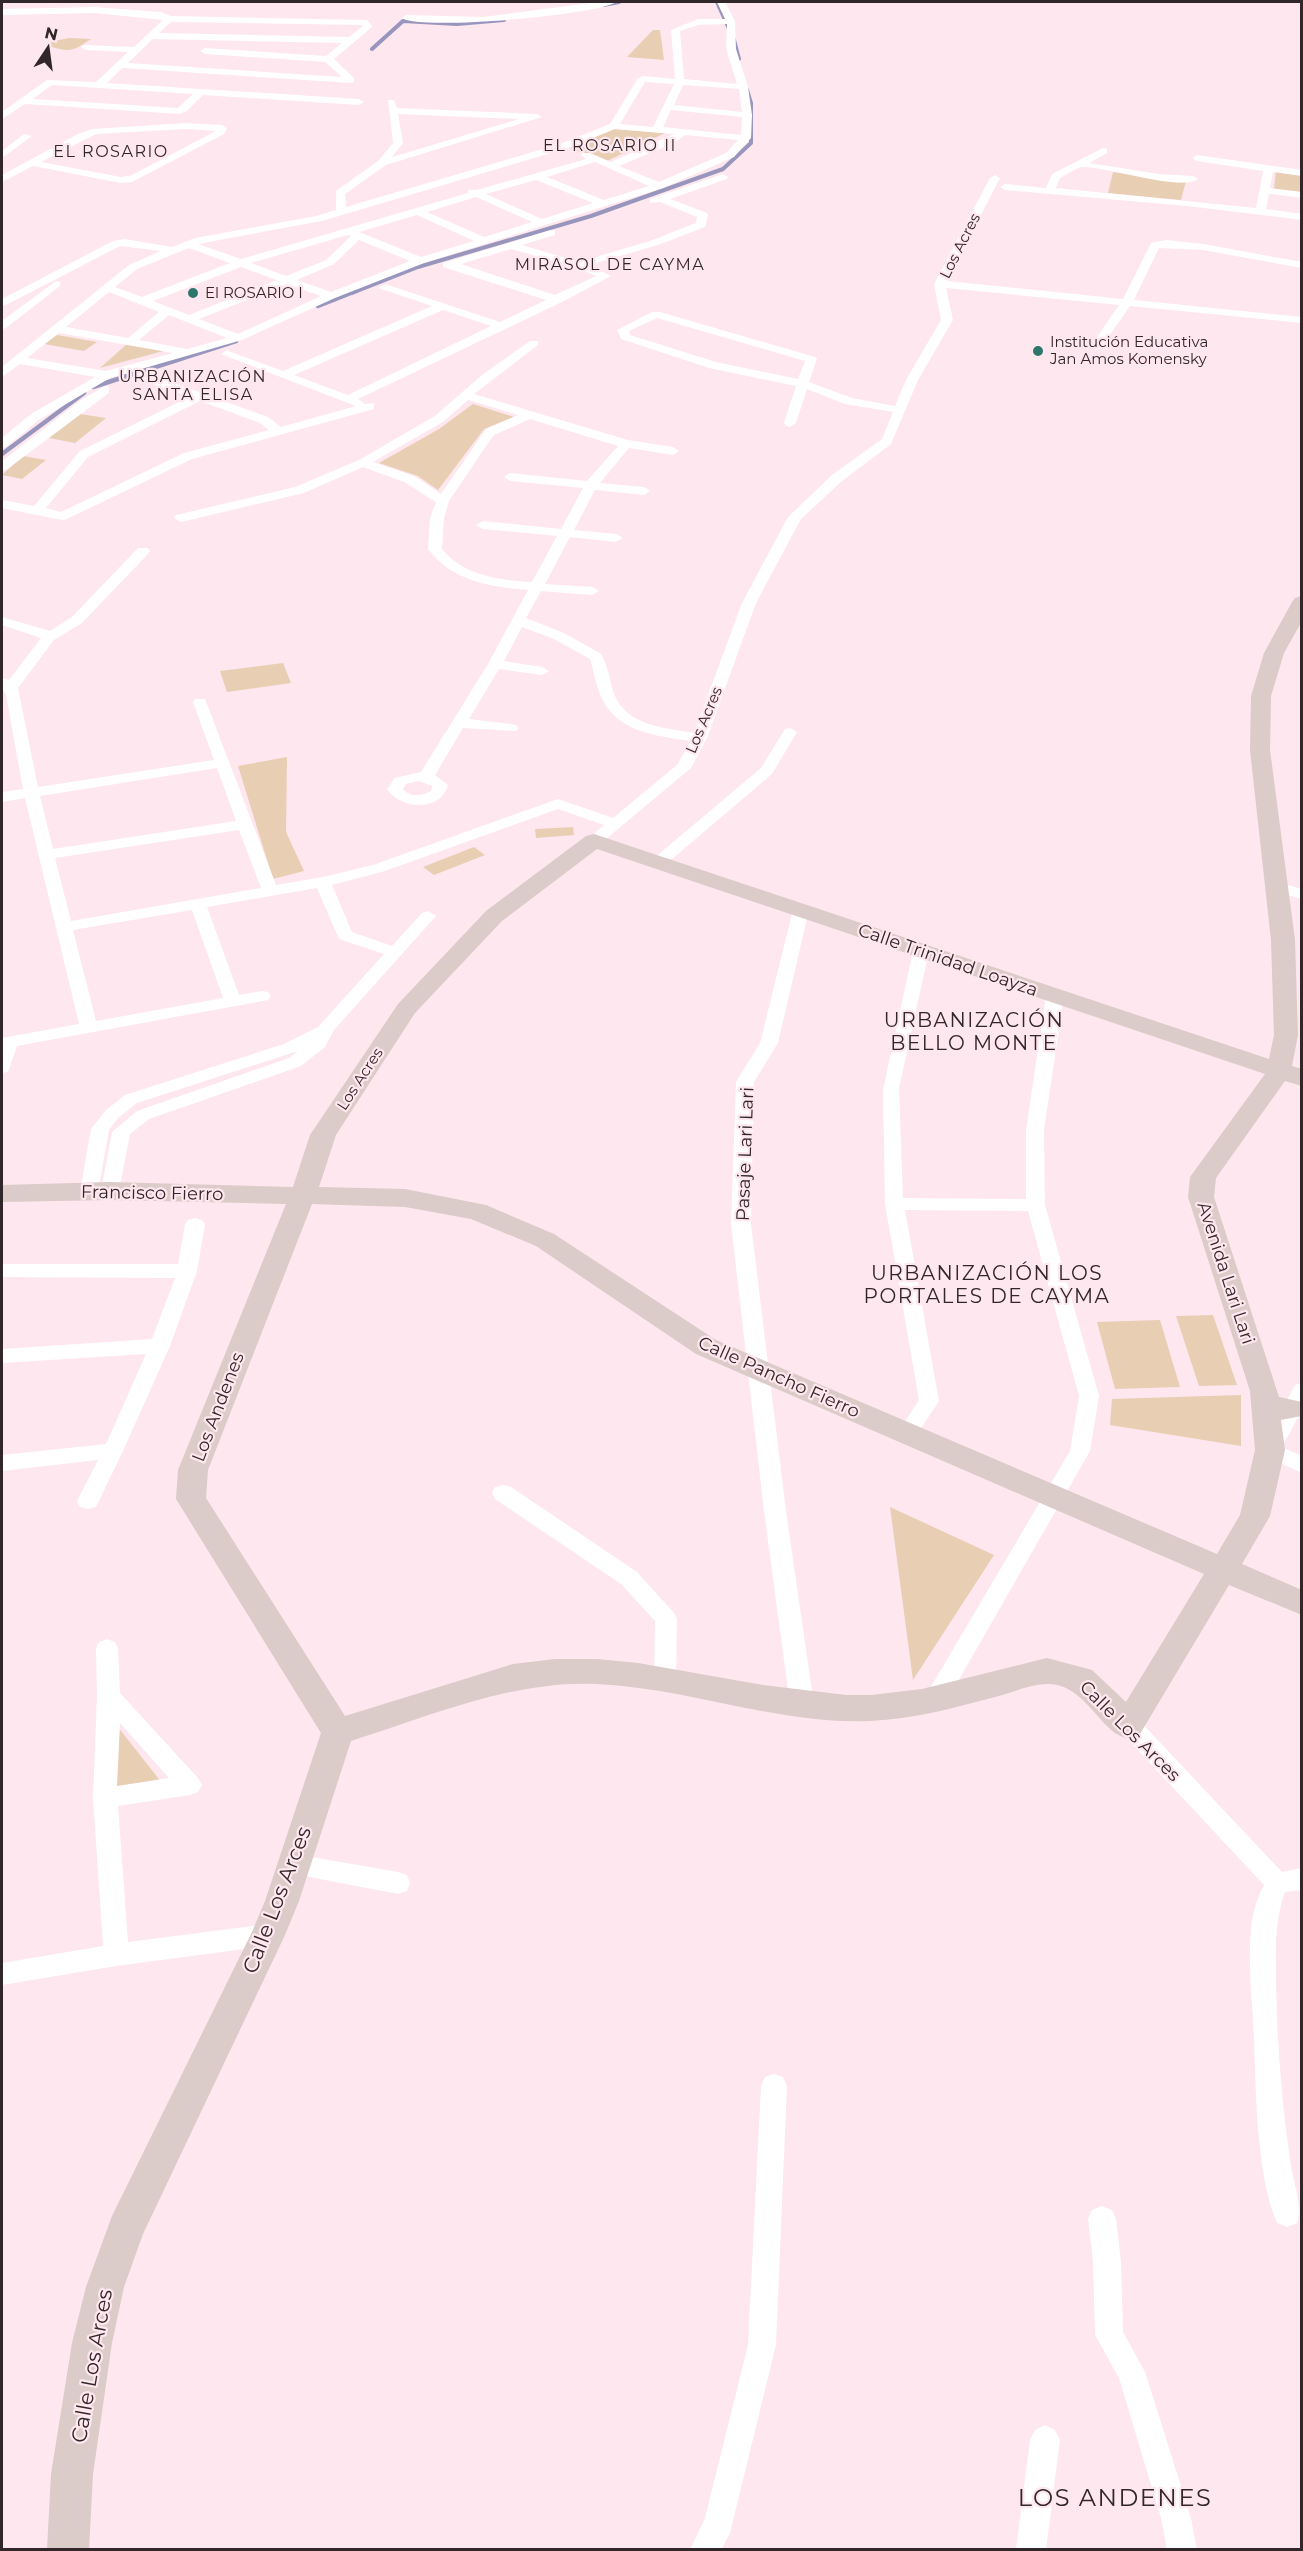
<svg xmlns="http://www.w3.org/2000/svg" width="1303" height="2551" font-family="Montserrat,sans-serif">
<rect width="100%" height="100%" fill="#fee7ee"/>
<path fill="#e8ceb3" d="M653,30H660L664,60L627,57Z
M69,38L91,39C73,51 71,53 49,46V42Z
M612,129L665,133L605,162L570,148Z
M1276,170L1301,175V193L1274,189Z
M1113,172L1186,181L1181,200L1108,193Z
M57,335L97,342L84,351L44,344Z
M127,344L167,350L100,368Z
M473,404L514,417L484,429L438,490L418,476L379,463L439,429Z
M80,414L106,418L75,443L49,438Z
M23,456L46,460L22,479L2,475Z
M283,663L291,683L227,692L220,671Z
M287,757L286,832L304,871L273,879L238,766Z
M573,827L574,835L536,838L535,829Z
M474,847L485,855L434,875L423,867Z
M1213,1315L1237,1385L1199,1386L1176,1316Z
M1160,1320L1180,1387L1115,1389L1097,1322Z
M1241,1395V1446L1110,1425L1112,1399Z
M890,1507L994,1555L913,1680Z
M110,1717L162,1783L114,1790Z"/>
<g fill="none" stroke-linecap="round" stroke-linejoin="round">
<path stroke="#9996be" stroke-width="4" d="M717,2L734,40L739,59
M604,5L619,2
M372,49L403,21L457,24L504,20
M352,293L418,267L591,216L723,169L751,143V103L747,90"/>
<path stroke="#9996be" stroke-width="4.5" d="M318,306L356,291
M93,387L236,341
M2,454L84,393"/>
<path fill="#fff" fill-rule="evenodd" d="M598,2H616C598,15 420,31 402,18L406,15L484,17Z
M717,2H725L735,21L736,49L748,87L752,115L751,138L734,157L663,188L424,263L335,298L242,340L110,378L39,420L6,447L2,448V438L31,414L95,377L20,364L2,377V367L129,265L161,251L120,246L6,305L2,306V299L113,241L125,239L172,247L195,238L316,216L336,210V191L378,161L393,143L388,100H394L397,108L537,114L542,117L386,165L345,194L346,207L560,144L610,124L638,78L644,76L675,79L671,30L698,19H725ZM727,24L726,49L737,84L684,79L680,31L699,25ZM645,82L674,84L653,127L620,124ZM683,85L739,89L742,112L674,105ZM671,110L742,117L741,135L663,127ZM398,114L519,119L392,157L403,143ZM615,129L674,134L611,162L590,153H582L581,155L586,159L477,190H468V193L241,259L198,244L322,221L568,148ZM685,135L738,140L726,153L659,182L619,166L674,143ZM595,162L649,186L604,200L547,177ZM536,180L593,203L542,219L486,194ZM476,197L532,222L484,237L427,212ZM417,215L474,241L421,257L359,232ZM348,235L351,236L326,260L286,276L251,263ZM359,240L410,261L331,292L297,280L334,264ZM189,248L230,263L142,297L115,287L137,269ZM241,267L277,280L189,315L153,301ZM287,284L321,296L238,334L199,319ZM109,292L159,312L128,338L66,327ZM169,315L227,338L187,349L139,340ZM59,333L173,353L106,371L27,358Z
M95,7L161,12L171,16L367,20L372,26L371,28L334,59L354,78V82L351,83L122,68L107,83L359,99L364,102L359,105L203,95L187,111L180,114L25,104L2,119V112L47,80L96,82L128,52L86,50L81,47L83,45L134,47L163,20L95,13L2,15V9ZM171,22L362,25L363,26L349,37L159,33ZM153,39L342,43L326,56L205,48L200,51L205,54L325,62L342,77L128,63ZM52,85L193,94L178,108L33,99Z
M186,123L222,125L227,128L224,134L132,182L121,183L33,166L2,182V175L78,134L92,129ZM186,129L216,131L130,176L121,177L41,162L96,134Z
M24,134L32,136L2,158V151Z
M1103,148L1107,149V153L1089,163L1159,174L1193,176L1198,179C1181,192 1106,166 1082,167C1075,168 1066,175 1060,178L1056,188L1256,208L1263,171L1197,161L1192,158L1197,155L1302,170V176L1273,172L1270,188L1302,192V198L1269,194L1266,209L1302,214V220L1187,206L1005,190L1000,187L1005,184L1046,188L1052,174Z
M723,174L728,177L727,179L670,199L707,213L708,215L705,227L658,245L589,265L611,276L562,302L358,399L365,404L374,403V409L192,459L67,519L62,520L2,508V500L34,506L80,451L189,397L136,378V372H144L268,417L281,427L356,406L221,354L227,350L231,352L283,371L432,306L381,289L379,287L385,284L500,322L546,300L443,267V263L551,230L555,231V235L522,245L579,262L650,241L696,223L697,217L660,202L650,203V199ZM511,249L575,267L596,276L555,295L461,264ZM443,310L491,326L348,395L294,375ZM200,401L260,423L269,430L184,453L61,512L46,508L88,457Z
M995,175L1000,178L947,281L1123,299L1151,243L1166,240L1203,244L1302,262V268L1203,250L1159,248L1134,300L1302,317V323L1130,306L1100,349L1096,350L1090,347L1119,305L946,288L953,320L918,380L891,444L842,481L801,519L756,603L707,738L691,768L600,844H588L586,841L604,825L558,809L385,871L332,885L352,932L392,946L422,913L428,911L436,916L334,1030L325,1047L301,1066L149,1119L130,1134L119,1191L117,1195L110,1197L103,1195L101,1191L112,1132L137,1111L289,1058L298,1051L137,1103L118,1118L109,1130L98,1192L96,1196L89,1198L82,1196L80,1192L91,1129L106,1110L125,1095L284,1044L318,1027L384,954L339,939L317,888L207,907L239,995L262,991L268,992L271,996L268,1000L17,1046L8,1072L2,1073V1038L79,1024L25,798L2,802V792L23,789L6,695L2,688V678L9,680L41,638L2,625V617L50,631L72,617L138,548H148L150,551L148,554L82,623L54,640L18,688L38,787L214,760L193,702L195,699H205L276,885L323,877L373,865L558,799L613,818L677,765L691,741C658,736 619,733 602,699C596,687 594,672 590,659L554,639L522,627L504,661L542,667L549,671L542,675L499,669L469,719L511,724L516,725L518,728L516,731L463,728L435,775L448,785C441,812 401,810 387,789L395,778L421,772L488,664L528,590C490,587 452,581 428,549L430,518L436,502L404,482L363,467L304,493L181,522L174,518L176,515L295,487L359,460L435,416L482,375L530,341H538V345L474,394L628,440L673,447L679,451L673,455L629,448L600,483L644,487L650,491L644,495L595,490L574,530L616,534L623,538L616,542L570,537L545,584L592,587L599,591L592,595L541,591L526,618L564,633L601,654C608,666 610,681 614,694C627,726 665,728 694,733L742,603L788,517L832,475L882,439L893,412L845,404L807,389L796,423L790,427L786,426L784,423L796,386L709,368L621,339L617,330L652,312H660L815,357L817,359L809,382L852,398L895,406L906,380L941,320L934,284L990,178ZM657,318L805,361L798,379L716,362L630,335L629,331ZM468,400L518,415L486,429L441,494L414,476L373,462L443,422ZM530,419L618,446L587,481L510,473L504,477L510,481L583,488L561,529L483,521L476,525L483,529L557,536L532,582C499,580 464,576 442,549L444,518L449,501L486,446L494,435ZM217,768L236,821L53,849L40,796ZM419,781L432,786L431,791C421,796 411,798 403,789L406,784ZM239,830L261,888L71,921L55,858ZM192,910L223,998L96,1021L73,930Z
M56,281L60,282V286L6,328L2,329V321Z
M105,386L109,387V393L6,470L2,471V461L81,400Z
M790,728L797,732L772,774L665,865H653L651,862L653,859L761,768L785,729Z
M1276,882L1302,889V899L1270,890L1268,887Z
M801,905L809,910L778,1043L754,1082L751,1224L786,1511L814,1705L810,1712L802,1714L794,1712L790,1705L764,1511L731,1224L736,1082L760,1043L793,910Z
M921,946L929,951L899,1088L903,1198L1026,1199V1130L1046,996L1049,992H1061L1064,996L1044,1130L1045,1205L1099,1396L1090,1451L945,1704L937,1706L929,1704L925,1697L929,1690L1070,1451L1079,1396L1028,1211L905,1210L939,1401L914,1439L907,1442L900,1439L897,1434L919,1400L885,1204L883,1090L913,951Z
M195,1218L202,1220L205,1224L197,1271L170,1346L123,1451L96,1507L88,1509L80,1507L77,1501L98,1460L2,1471V1455L106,1444L146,1354L2,1363V1349L152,1339L175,1278L2,1277V1264H178L185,1224L188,1220Z
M1302,1383V1410L1282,1447L1302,1456V1473L1263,1455L1260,1450L1295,1385Z
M503,1485L511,1487L637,1572L674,1613L677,1619L676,1679L673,1685L665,1688L657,1685L654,1679L655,1621L621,1584L495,1499L492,1493L495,1487Z
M107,1639L115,1642L118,1648L120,1693L198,1778L202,1785L198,1792L190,1795L118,1806L128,1942L268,1924L277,1927L281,1935L277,1943L268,1946L116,1966L2,1985V1963L103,1946L93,1798L97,1696L96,1648L99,1642ZM120,1723L169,1778L117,1786Z
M1129,1716L1137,1718L1282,1872L1302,1868V1890L1285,1892C1279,1909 1277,1924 1276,1942C1275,2016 1280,2093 1291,2166C1294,2184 1303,2207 1297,2223L1287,2227L1277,2223C1256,2173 1256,2093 1254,2038C1252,1999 1247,1959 1252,1920C1254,1908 1258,1896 1264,1885L1121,1732L1117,1725L1121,1718Z
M294,1854L398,1872L407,1875L410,1883L407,1891L398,1894L294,1874L285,1871L282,1864L285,1857Z
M774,2074L783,2077L787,2086L776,2345L730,2533L721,2550H690L705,2518L748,2345L761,2086L765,2077Z
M1102,2206L1112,2210L1116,2219L1121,2262L1123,2332L1145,2372L1191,2518L1197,2550H1167L1161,2518L1119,2378L1095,2335L1093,2262L1088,2219L1092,2210Z
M1045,2425L1055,2430L1060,2440L1046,2550H1016L1030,2440L1035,2430Z"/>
<path fill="#dbcbc9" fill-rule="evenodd" d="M1302,596V621L1284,653L1271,696L1270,750L1295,940L1298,1035L1292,1066L1302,1069V1086L1285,1081L1216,1178L1214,1197L1279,1397L1302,1402L1301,1416L1281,1420L1285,1450L1270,1516L1242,1564L1302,1590V1615L1229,1585L1140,1734C1136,1736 1132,1738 1128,1738C1101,1735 1086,1683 1047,1684C1031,1684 1011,1693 995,1697C954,1708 913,1719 870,1721C778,1725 689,1688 597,1684C512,1680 431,1716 351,1741L299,1901L285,1935L143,2234L124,2287L112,2343L93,2474L89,2550H47L51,2474L72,2343L86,2287L112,2216L252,1932L265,1901L321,1733L176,1499L178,1470L286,1204L110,1200L2,1202V1185L110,1182L293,1187L310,1135L398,1004L486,911L586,836L594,834L1269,1059L1274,1035L1271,940L1250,750L1251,696L1264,653L1292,602L1295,598ZM597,849L1265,1074L1190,1177L1188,1197L1250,1391L1255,1450L1240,1515L1217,1554L716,1340L554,1234L486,1205L405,1189L319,1187L336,1135L415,1013L502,921ZM312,1204L405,1207L471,1219L536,1246L696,1354L1204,1574L1126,1702L1092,1670L1047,1658L922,1689L871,1695H846L763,1685L638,1663L597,1659H555L513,1664L345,1716L206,1498L208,1470Z"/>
</g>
<g fill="#2e756c" stroke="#fee7ee" stroke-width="2">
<circle cx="193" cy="293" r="6"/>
<circle cx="1038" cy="351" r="6"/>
</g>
<g text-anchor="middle" stroke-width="4.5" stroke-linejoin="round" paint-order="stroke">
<g font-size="15" fill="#312629" stroke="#fee7ee">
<text transform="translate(960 246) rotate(-63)" y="5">Los Acres</text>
<text transform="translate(704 720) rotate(-67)" y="5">Los Acres</text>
<text transform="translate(360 1079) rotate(-57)" y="5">Los Acres</text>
</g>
<g font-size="15" fill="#312629" stroke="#fee7ee" text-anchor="start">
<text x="205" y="298">El ROSARIO I</text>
<text x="1050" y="347">Institución Educativa<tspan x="1050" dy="17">Jan Amos Komensky</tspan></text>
</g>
<g font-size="16" letter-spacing="1.5" fill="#312629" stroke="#fee7ee">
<text x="610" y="151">EL ROSARIO II</text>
<text x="111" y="157">EL ROSARIO</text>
<text x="610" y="270">MIRASOL DE CAYMA</text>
<text x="193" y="382">URBANIZACIÓN<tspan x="193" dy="18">SANTA ELISA</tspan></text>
</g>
<g font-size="18" fill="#312629" stroke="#fee7ee">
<text transform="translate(948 960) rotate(19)" y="6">Calle Trinidad Loayza</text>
<text transform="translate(745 1154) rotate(-88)" y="6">Pasaje Lari Lari</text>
<text transform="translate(152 1193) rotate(1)" y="6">Francisco Fierro</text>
<text transform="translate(1226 1273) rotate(72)" y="6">Avenida Lari Lari</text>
<text transform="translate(779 1377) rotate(24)" y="6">Calle Pancho Fierro</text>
<text transform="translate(218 1407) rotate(-69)" y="6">Los Andenes</text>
<text transform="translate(1130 1731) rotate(45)" y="6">Calle Los Arces</text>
</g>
<g font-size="20" letter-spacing="1.5" fill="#312629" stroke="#fee7ee">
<text x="974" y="1027">URBANIZACIÓN<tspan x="974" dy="23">BELLO MONTE</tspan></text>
<text x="987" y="1280">URBANIZACIÓN LOS<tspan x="987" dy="23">PORTALES DE CAYMA</tspan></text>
</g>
<g font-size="21" fill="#312629" stroke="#fee7ee">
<text transform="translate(277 1900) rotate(-69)" y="7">Calle Los Arces</text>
<text transform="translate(92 2366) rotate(-80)" y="7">Calle Los Arces</text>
</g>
<g font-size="24" letter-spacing="1.5" fill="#312629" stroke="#fee7ee">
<text x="1115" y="2506">LOS ANDENES</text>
</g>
</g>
<rect width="1303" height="2551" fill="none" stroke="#312629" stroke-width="6"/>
<g transform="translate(48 48) rotate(13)" stroke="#fee7ee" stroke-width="4.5" paint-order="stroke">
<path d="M0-4.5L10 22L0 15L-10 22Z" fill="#312629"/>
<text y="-9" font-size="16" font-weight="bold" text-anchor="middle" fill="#312629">N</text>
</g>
</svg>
